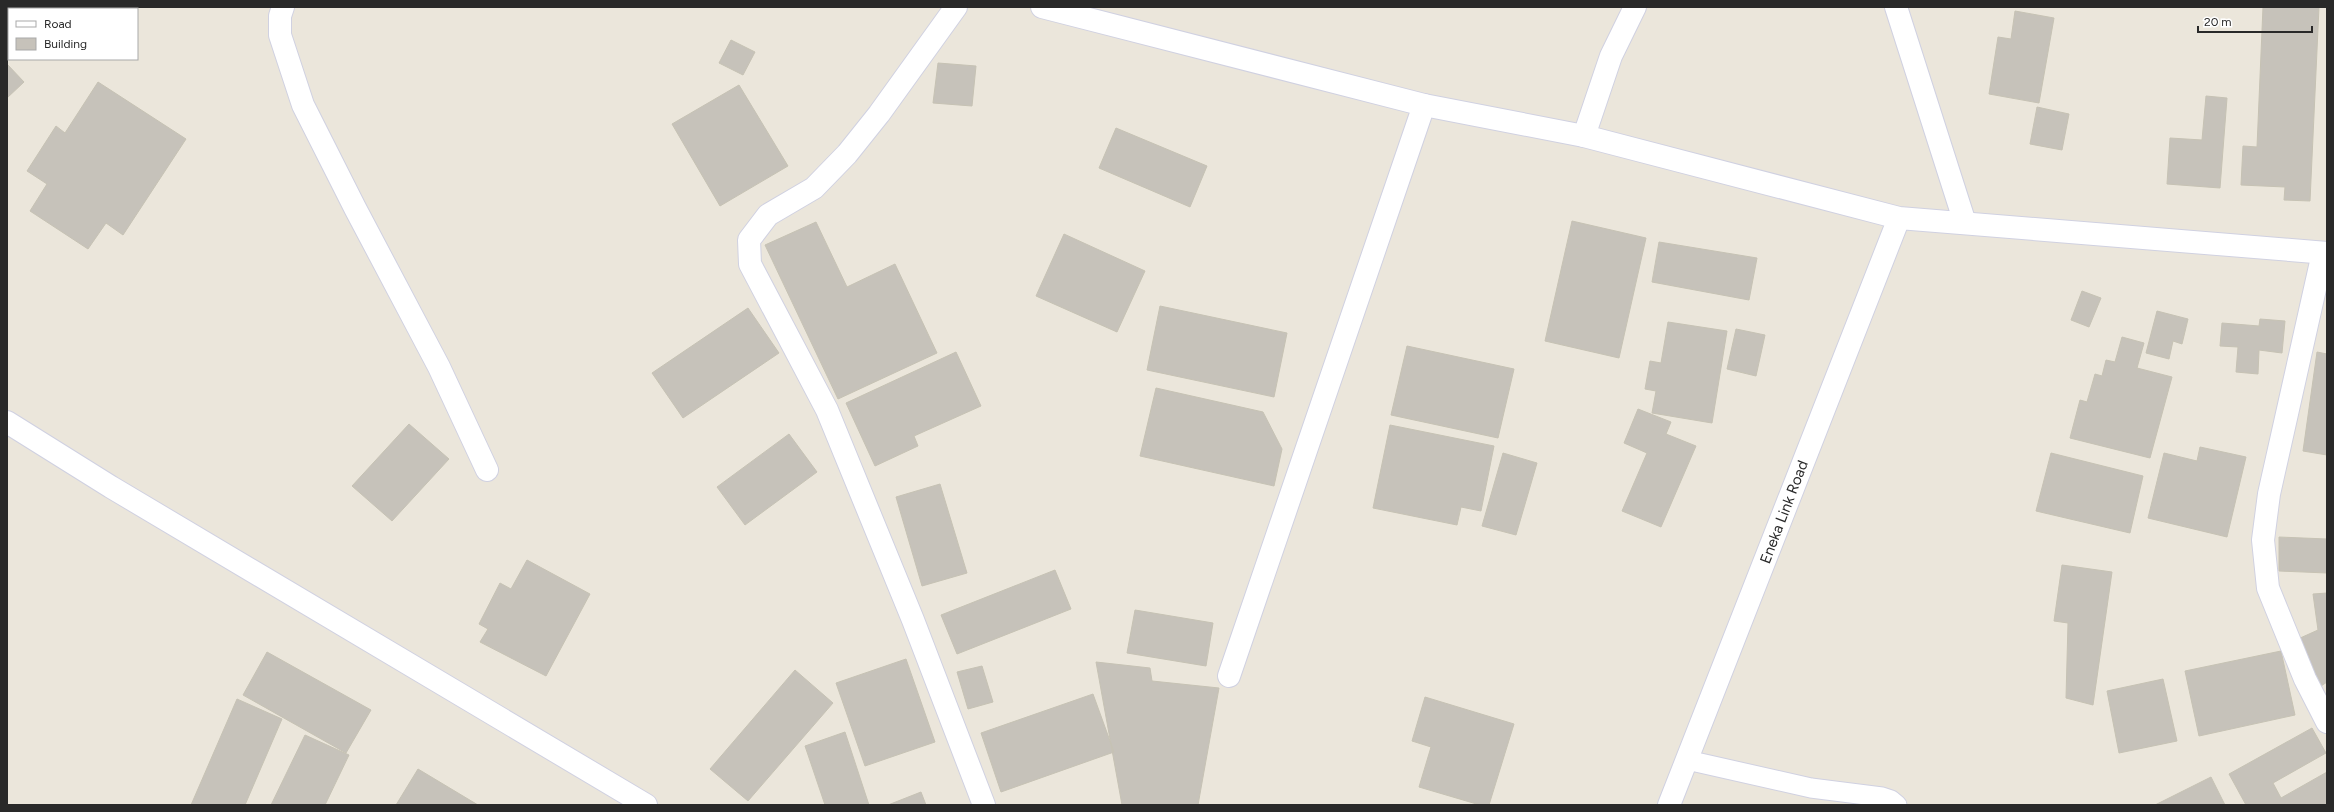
<svg xmlns="http://www.w3.org/2000/svg" width="2334" height="812" font-family="Figtree,sans-serif">
<rect width="100%" height="100%" fill="#ebe6db"/>
<path fill="#c6c2ba" stroke="#c6c2b4" d="M2263,7H2319L2310,201L2284,200L2285,187L2241,185L2243,146L2257,147Z
M2015,11L2054,18L2039,103L1989,94L1998,37L2011,39Z
M731,40L755,52L743,75L719,63Z
M938,63L976,66L972,106L933,103Z
M7,64L24,82L7,98Z
M98,82L186,139L123,235L106,223L88,249L30,211L47,184L27,171L56,126L65,133Z
M739,85L788,166L720,206L672,124Z
M2206,96L2227,98L2220,188L2167,184L2170,138L2202,140Z
M2037,107L2069,114L2062,150L2030,144Z
M1116,128L1207,166L1190,207L1099,168Z
M1572,221L1646,238L1619,358L1545,341Z
M816,222L847,287L895,264L937,353L838,399L765,245Z
M1064,234L1145,271L1117,332L1036,296Z
M1659,242L1757,258L1749,300L1652,282Z
M2082,291L2101,298L2089,327L2071,320Z
M1160,306L1287,333L1274,397L1147,370Z
M748,308L779,353L683,418L652,373Z
M2157,311L2188,319L2182,344L2173,341L2169,359L2146,353Z
M2260,319L2285,321L2282,353L2259,350L2258,374L2236,372L2238,347L2220,346L2222,323L2259,326Z
M1668,322L1727,331L1712,423L1652,413L1656,391L1645,389L1650,361L1661,363Z
M1736,329L1765,335L1756,376L1727,369Z
M2122,337L2144,343L2137,368L2172,377L2150,458L2070,438L2080,400L2087,402L2095,374L2102,376L2106,360L2115,362Z
M1407,346L1514,369L1498,438L1391,415Z
M956,352L981,406L914,436L918,446L875,466L846,403Z
M2317,352L2327,354V455L2303,451Z
M1156,388L1263,412L1282,449L1274,486L1140,456Z
M1638,409L1671,422L1666,434L1696,446L1661,527L1622,511L1647,453L1624,443Z
M409,424L449,459L392,521L352,486Z
M1390,425L1494,446L1481,511L1461,507L1457,525L1373,508Z
M789,434L817,472L745,525L717,487Z
M2200,447L2246,457L2227,537L2148,518L2164,453L2197,461Z
M1503,453L1537,463L1516,535L1482,526Z
M2051,453L2143,476L2130,533L2036,511Z
M940,484L967,573L922,586L896,497Z
M2279,537L2327,539V573L2279,571Z
M527,560L590,594L546,676L480,642L488,629L479,624L500,583L511,589Z
M2062,565L2112,572L2093,705L2066,698L2068,623L2054,621Z
M1055,570L1071,609L957,654L941,615Z
M2327,593V682L2321,686L2298,639L2318,630L2313,594Z
M1135,610L1213,623L1206,666L1127,653Z
M2281,651L2295,715L2199,736L2185,671Z
M267,652L371,710L346,753L243,695Z
M906,659L935,742L865,766L836,683Z
M1096,662L1150,668L1152,681L1219,688L1198,805H1122Z
M982,666L993,702L968,709L957,672Z
M795,670L833,703L748,801L710,769Z
M2163,679L2177,741L2119,753L2107,691Z
M1093,694L1114,752L1001,792L981,733Z
M1425,697L1514,724L1489,805H1480L1419,787L1431,747L1412,741Z
M237,699L282,719L245,805H191Z
M2312,728L2326,753L2273,783L2281,798L2327,772V805H2246L2229,774Z
M845,732L869,805H825L805,746Z
M305,735L349,755L325,805H271Z
M418,769L478,805H396Z
M2211,777L2225,805H2155Z
M921,792L926,805H888Z"/>
<g fill="none" stroke-linecap="round" stroke-linejoin="round">
<defs>
<path id="service" d="M1687,760L1811,788L1882,797L1891,800L1897,805"/>
<path id="minor" d="M283,7L280,16V35L303,105L355,208L439,367L487,470
M956,7L879,114L847,154L814,188L768,215L749,240L750,264L827,410L913,620L984,805
M1896,7L1965,223
M1584,136L1611,56L1635,7
M2323,253L2269,494L2263,540L2268,588L2305,679L2327,722
M7,422L111,487L646,805
M1229,676L1424,105"/>
<path id="tertiary" d="M1042,7L1424,105L1584,136L1899,218L2327,253
M1669,805L1899,218"/>
</defs>
<use href="#service" stroke="#d0d1e1" stroke-width="21"/>
<use href="#minor" stroke="#d0d1e1" stroke-width="24"/>
<use href="#tertiary" stroke="#d0d1e1" stroke-width="24"/>
<use href="#service" stroke="#fff" stroke-width="19"/>
<use href="#minor" stroke="#fff" stroke-width="22"/>
<use href="#tertiary" stroke="#fff" stroke-width="22"/>
</g>
<g text-anchor="middle" stroke-width="4" stroke-linejoin="round" paint-order="stroke">
<g font-size="15" fill="#292929" stroke="#fff">
<text transform="translate(1784 512) rotate(-69)" y="5">Eneka Link Road</text>
</g>
</g>
<rect width="2334" height="812" fill="none" stroke="#292929" stroke-width="16"/>
<rect x="8" y="8" width="130" height="52" fill="#ffffff" stroke="#a9a9a9"/>
<rect x="16" y="21" width="20" height="6" fill="#ffffff" stroke="#a9a9a9"/>
<text x="44" y="28" font-size="12" fill="#292929">Road</text>
<rect x="16" y="38" width="20" height="12" fill="#c6c2ba" stroke="#a9a9a9"/>
<text x="44" y="48" font-size="12" fill="#292929">Building</text>
<path d="M2198 26v6h114v-6" fill="none" stroke="#292929" stroke-width="2"/>
<text x="2204" y="26" font-size="12" fill="#292929" stroke="#ffffff" stroke-width="3" paint-order="stroke">20 m</text>
</svg>
